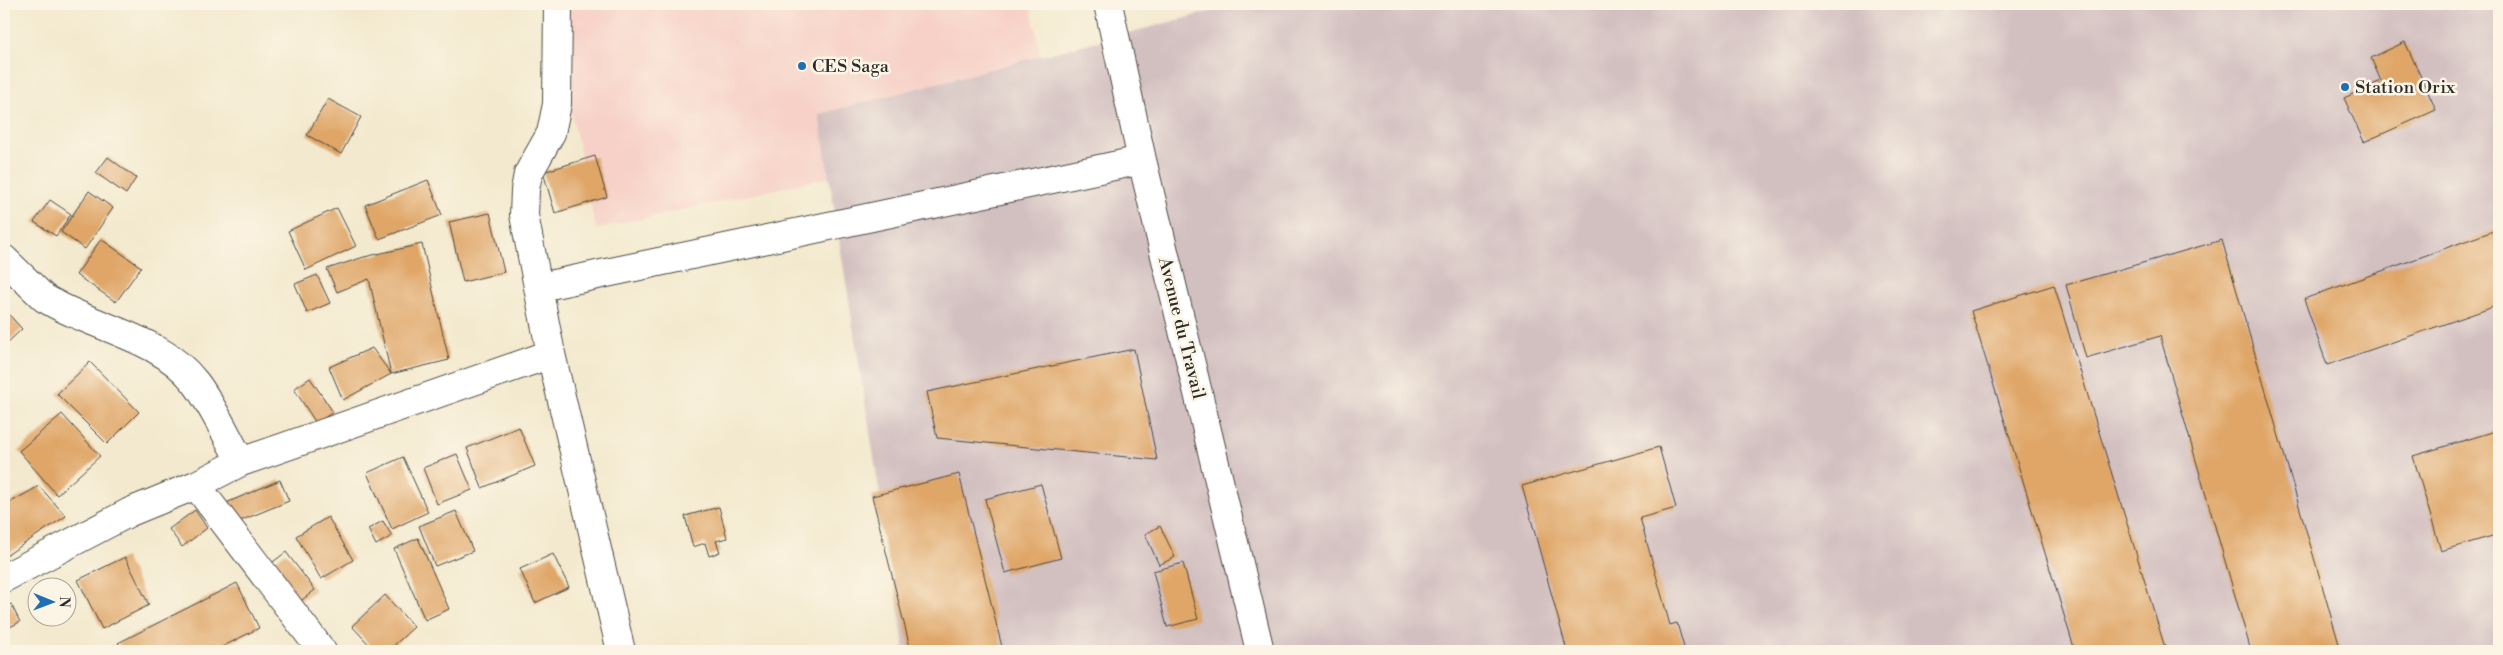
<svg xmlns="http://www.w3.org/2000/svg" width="2503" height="655" font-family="'Libre Bodoni',serif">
<rect width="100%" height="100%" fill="#fcf5e5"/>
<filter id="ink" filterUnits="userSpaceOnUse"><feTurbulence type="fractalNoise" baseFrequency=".02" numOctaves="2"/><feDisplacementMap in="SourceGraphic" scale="10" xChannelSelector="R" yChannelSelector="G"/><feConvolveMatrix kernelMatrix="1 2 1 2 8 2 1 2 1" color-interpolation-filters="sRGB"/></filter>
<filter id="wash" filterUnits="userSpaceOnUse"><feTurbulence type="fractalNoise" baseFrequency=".0096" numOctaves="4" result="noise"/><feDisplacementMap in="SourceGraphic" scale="20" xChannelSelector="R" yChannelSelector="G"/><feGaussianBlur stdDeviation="1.12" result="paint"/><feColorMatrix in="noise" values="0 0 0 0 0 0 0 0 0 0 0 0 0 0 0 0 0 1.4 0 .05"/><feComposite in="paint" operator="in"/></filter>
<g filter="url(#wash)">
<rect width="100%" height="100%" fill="#f3e9ce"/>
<path fill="#f7d1c7" d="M549,4H1030L1056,127L596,229Z"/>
<path fill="#d2bfc0" d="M1239,4H2499V651H905L819,114Z"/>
<g id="blocks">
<path fill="#dfa668" d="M2405,42L2436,110L2364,142L2344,98L2381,81L2371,58Z
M328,99L361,117L341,154L307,135Z
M595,156L607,197L555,213L543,172Z
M108,157L136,178L126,194L96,173Z
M428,180L442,215L379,239L365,205Z
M89,191L113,208L85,249L61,232Z
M50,200L71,214L56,236L34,222Z
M337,208L356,246L306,270L288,231Z
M490,213L504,272L463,282L449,222Z
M2499,229V305L2327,365L2304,299Z
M101,239L141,267L116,302L76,275Z
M2222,240L2341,651H2251L2160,336L2086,358L2066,285Z
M422,244L449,360L391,374L343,400L329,367L372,348L391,374L369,279L337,292L327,269L364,257Z
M317,275L330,303L307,313L295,284Z
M2054,285L2166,651H2075L1971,311Z
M4,309L22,329L4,346Z
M1134,349L1157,460L937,438L927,392Z
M90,362L139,412L107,444L57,394Z
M310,378L333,412L316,423L294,389Z
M62,414L100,456L57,495L19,451Z
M519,427L535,466L482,488L467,448Z
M2499,430V534L2441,551L2413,456Z
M1659,447L1676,508L1640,518L1670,625L1677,623L1685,651H1567L1522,486Z
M457,454L472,490L437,504L423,468Z
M403,457L428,512L392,529L367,473Z
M959,474L1003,651H911L872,496Z
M280,480L289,501L235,523L226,503Z
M1041,484L1061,558L1005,573L985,499Z
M39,486L66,516L4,557V506Z
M719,507L727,538L716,541L720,552L709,556L705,543L693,547L685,516Z
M195,510L207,528L182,547L169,529Z
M456,511L473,551L435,566L419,526Z
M328,517L353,560L321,579L296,536Z
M383,521L392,536L376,545L368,529Z
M1160,526L1175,557L1159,565L1145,534Z
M418,538L449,609L425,620L394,549Z
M286,552L315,590L298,603L269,565Z
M553,554L569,587L535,603L520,569Z
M125,557L149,605L102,629L78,580Z
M1183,563L1198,619L1167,627L1153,571Z
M237,583L259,628L214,651H122L118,643Z
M385,595L414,627L388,651H375L352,626Z
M11,604L20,622L4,630V607Z"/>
</g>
</g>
<g filter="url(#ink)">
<use href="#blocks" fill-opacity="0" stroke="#494843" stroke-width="1"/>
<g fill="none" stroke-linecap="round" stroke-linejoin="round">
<defs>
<path id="street" d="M1108,4L1142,160L1260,651
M4,259L44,298L55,304C100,329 162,339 195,382C211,402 228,439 241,462
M540,287L1142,160
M551,354L621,651
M196,485L322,651
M4,578L130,512L196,485L241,462L551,354L524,215L525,190L528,174L551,133L557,104L558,4"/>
</defs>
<use href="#street" stroke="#494843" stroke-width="30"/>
<use href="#street" stroke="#fff" stroke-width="28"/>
</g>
</g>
<g fill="#1f6fb2" stroke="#fcf5e5" stroke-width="2">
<circle cx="802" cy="66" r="5"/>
<circle cx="2345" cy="87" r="5"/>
</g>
<g text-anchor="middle" stroke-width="5" stroke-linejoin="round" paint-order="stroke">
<g font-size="18" fill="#2b2b2b" stroke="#fcf5e5" text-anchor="start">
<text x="812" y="72">CES Saga</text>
<text x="2355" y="93">Station Orix</text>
</g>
<g font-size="18" fill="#2b2b2b" stroke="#fcf5e5">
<text transform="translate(1182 328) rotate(76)" y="6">Avenue du Travail</text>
</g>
</g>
<rect width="2503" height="655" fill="none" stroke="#fcf5e5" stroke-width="20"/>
<g transform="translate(52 602) rotate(91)"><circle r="24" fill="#fcf5e5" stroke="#a8a49b"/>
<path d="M0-4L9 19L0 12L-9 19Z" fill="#1f6fb2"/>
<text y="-8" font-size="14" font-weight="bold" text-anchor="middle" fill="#2b2b2b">N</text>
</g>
</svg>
